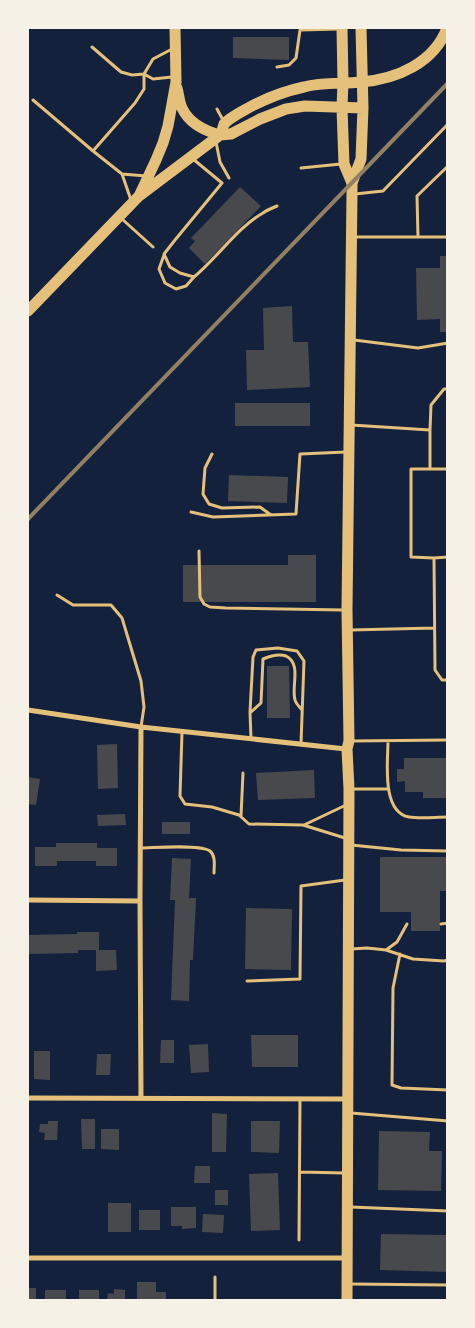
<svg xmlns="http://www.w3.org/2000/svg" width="475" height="1328" font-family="'Titillium Web',sans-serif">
<rect width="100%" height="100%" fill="#14213d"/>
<path fill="#48494c" d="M233,37H289V60L233,58Z
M240,187L261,206L205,264L189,248L195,241L191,238Z
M440,256H448V332H440V319L417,320L416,268H440Z
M292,306L293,342H308L310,387L247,390L246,350H264L263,308Z
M235,403H310V426H235Z
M229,475L288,477L287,503L228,501Z
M288,555H316V602H183V565H288Z
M267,666H289L290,718H267Z
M117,744L118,788L98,789L97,745Z
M404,758H448V798H423V792H405V781L397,782V769H404Z
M314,770L315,798L258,800L256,773Z
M28,777L40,779L36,805L28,804Z
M125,814L126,825L98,826L97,815Z
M162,822H190V834H162Z
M56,843H97V848H117V866H96V861H57V866H35V847H56Z
M380,857H448V891H440V931H411V912H380Z
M172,858L191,859L189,898H196L193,960H190L189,1001L171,1000L175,900H170Z
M246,908L292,909L291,970L245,969Z
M77,932H99V950H116L117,970L96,971V950H78V953L28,954V935L77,934Z
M251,1035H298V1067H252Z
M161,1040H174V1063H160Z
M208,1044L209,1072L191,1073L189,1045Z
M34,1051H50V1080L34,1079Z
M97,1054H111L110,1075H96Z
M212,1113L227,1114L226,1152H212Z
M81,1119H95V1149H82Z
M48,1121H58L57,1140H44L45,1133L39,1132L40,1124H48Z
M251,1121H280L279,1153L251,1152Z
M101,1129H119V1150L101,1149Z
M379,1131L430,1132L429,1151H442L441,1191L378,1190Z
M195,1166H210V1183H194Z
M278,1173L280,1230L251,1231L249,1174Z
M215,1190H228V1205H215Z
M108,1203H131V1232H108Z
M171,1207H196V1228L182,1229V1226H171Z
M139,1210H160V1230H139Z
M28,1211H29V1228H28Z
M203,1214L224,1215L223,1233L202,1232Z
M381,1234L448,1235V1272L380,1270Z
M137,1282H156V1292H166V1300H137Z
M28,1288H36V1300H28Z
M114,1289L125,1290V1300H107L108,1293L114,1294Z
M45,1290H66V1300H45Z
M79,1290H99V1300H79Z"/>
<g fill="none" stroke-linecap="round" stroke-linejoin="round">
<path stroke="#e5c07b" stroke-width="3" d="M92,47L121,72L132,75L144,74L153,79L172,77
M277,67L289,65L296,58L300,30L339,29
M33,100L93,151L135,103L144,89V74L153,59L172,49
M217,109L224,122
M216,142L220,162L229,178
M93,151L122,174L131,200
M193,159L222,183L175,240L164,254L170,267L180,273L194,277C217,258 238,227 263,213C267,210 272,208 277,206
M301,168L341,164
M122,174L146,176
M355,194L383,191L448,124
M122,219L153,247
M354,237H448
M418,237L417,196L448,166
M164,255L159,269L165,283L176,289L186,286L194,277
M354,340L418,348L448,343
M448,389H444L431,405L430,430V469H411V557L434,558L435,670L442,680H448
M351,425L430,430
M212,454L205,468L203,494L209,504L222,508L260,507L271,515
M430,469H448
M191,512L213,517L296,514L300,454L346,452
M199,551L200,597L204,604L210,607L226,608L344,610
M434,558L448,557
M57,595L73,605H111L122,618L141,681L144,707L141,727
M350,630L434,628
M251,712L261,703L263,659C270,656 278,653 286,656C302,664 291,686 295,700C296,704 300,707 302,710
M182,732L180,796L185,804L212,807L239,815L249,824L303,825L345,838
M251,739L250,712L253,657L256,650L278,648L297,651L304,661L301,744
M351,741L448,740
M388,741C388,761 381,812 409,817C421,819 435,817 448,817
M351,789H388
M241,816L243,773
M304,825L346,805
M351,845L401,850L448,851
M140,848C153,848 201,844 210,851C216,856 214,866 214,873
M441,924L448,923
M351,949L367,948L386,950L413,959L444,961L448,960
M386,950L397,942L407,924
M400,954L393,988L392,1085L401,1088L448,1090
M247,981L300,979L301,886L345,880
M351,1113L448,1121
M300,1172L344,1173
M351,1207L448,1211
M299,1240L300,1099
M215,1277V1300
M350,1284L448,1285"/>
<path stroke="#e5c07b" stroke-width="5" d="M28,710L141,727L346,749
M141,727L140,901L141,1098
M28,900L140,901
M28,1098L347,1099
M28,1258H347"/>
<path stroke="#e5c07b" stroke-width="11" d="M342,28L343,82L342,108L344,164L352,183
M177,88C179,95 179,102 182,108C189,123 205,131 220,135
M220,135C222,132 223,127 224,124C229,118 243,111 250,107C267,98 285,91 304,87C322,82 342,84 361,82C397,79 434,63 447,28
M140,194L156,160L163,143L168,126L176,82L175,28
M28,311L139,196L220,135L231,134L260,119L286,109L305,106L363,108
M347,1300L349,789L347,749L349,741L347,610L352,194V183L361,159L363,108L361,28"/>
<path stroke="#918062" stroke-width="4" d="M28,519L448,83"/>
</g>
<rect width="475" height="1328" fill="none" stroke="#f6f1e7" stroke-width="58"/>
</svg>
